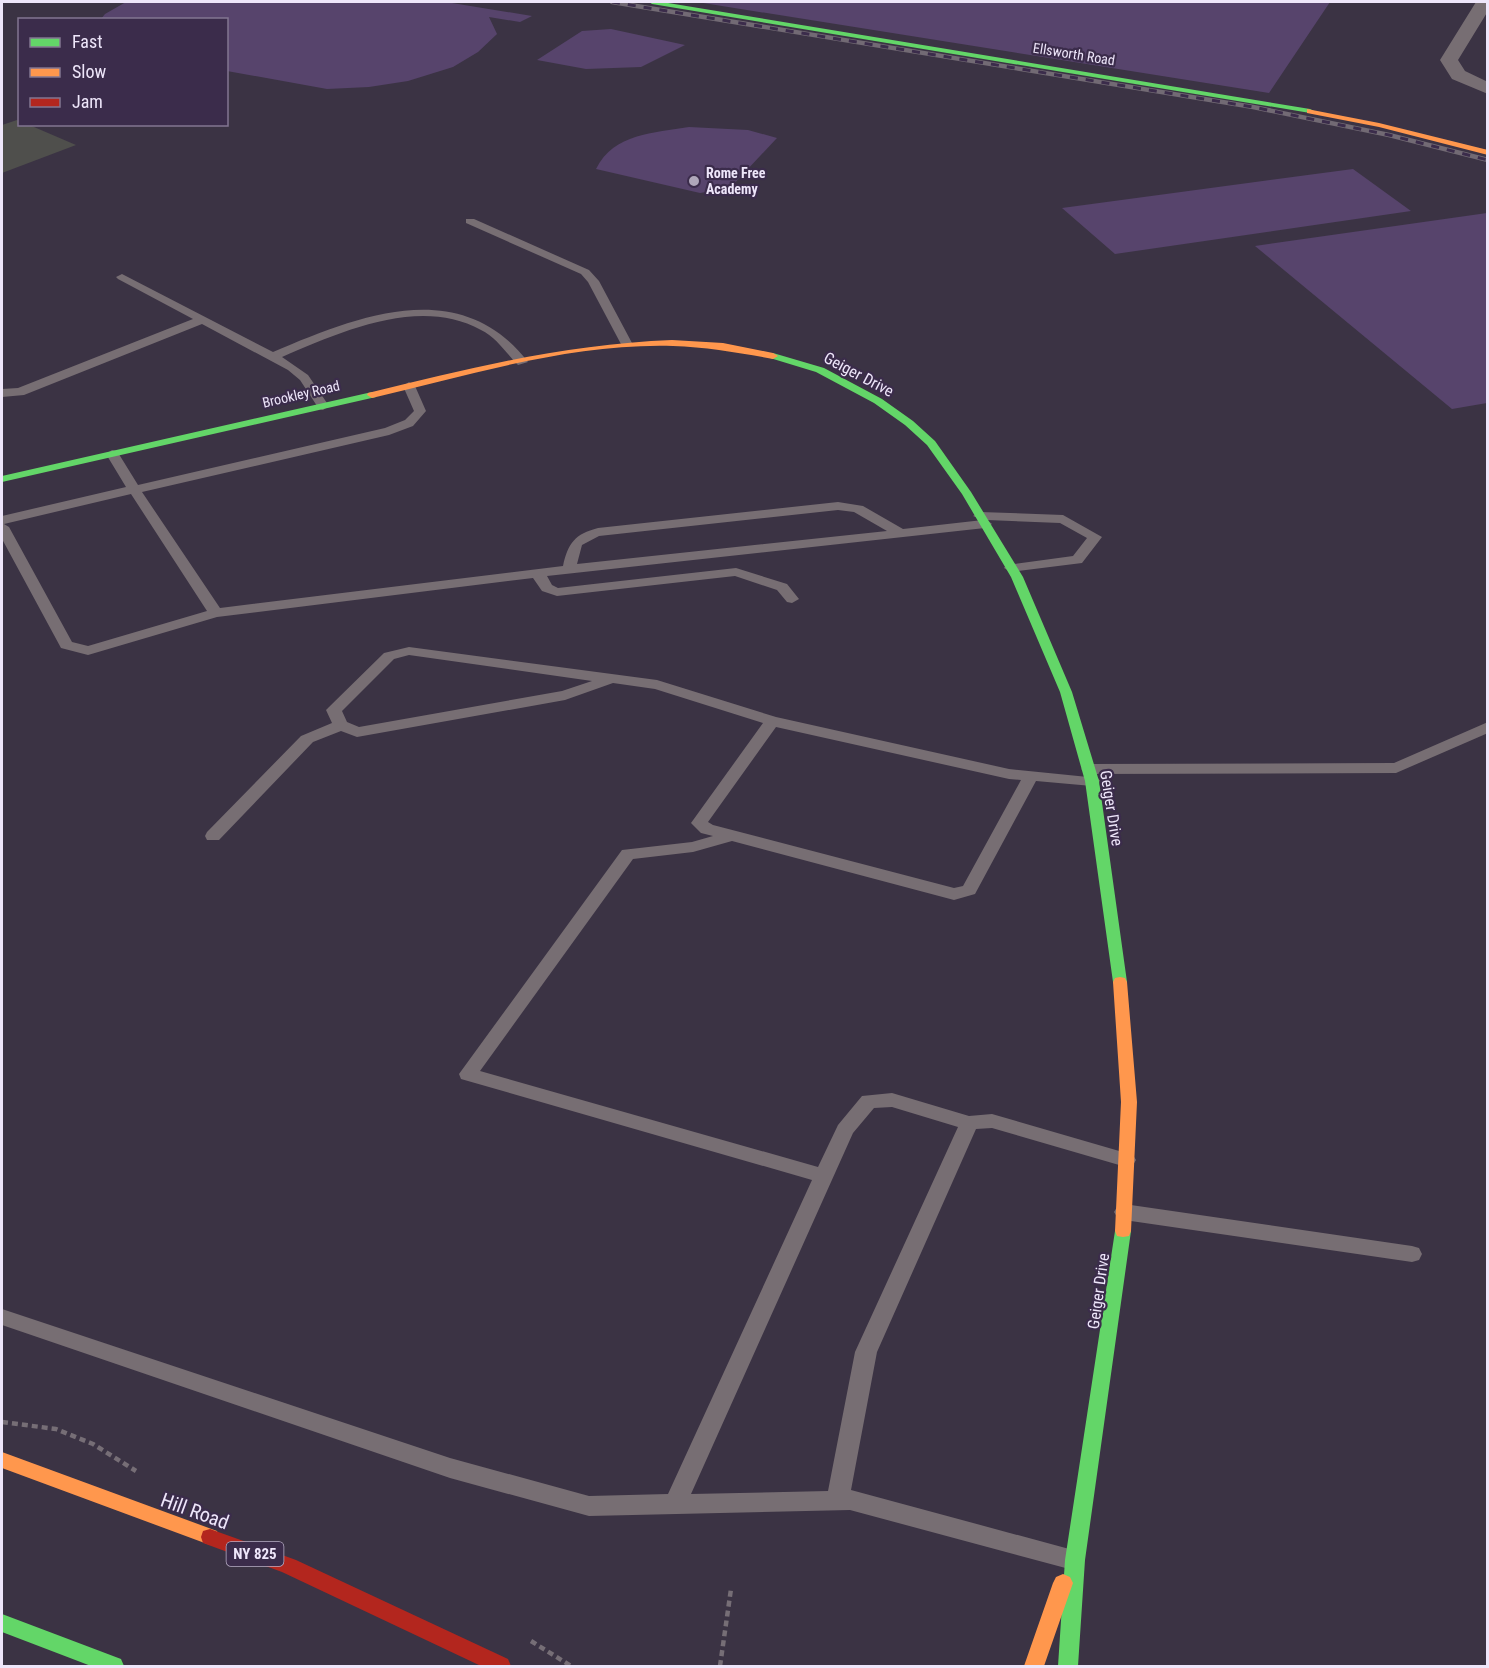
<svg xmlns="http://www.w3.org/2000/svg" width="1489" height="1668" font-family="'Roboto Condensed',sans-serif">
<rect width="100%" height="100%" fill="#3b3344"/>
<path fill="#57446c" d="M126,2H446L532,16L520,22L489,17L497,34L478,52L453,67L408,81L369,87L327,89L227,71L226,20L101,19L105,14Z
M697,2H1330L1269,93Z
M611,29L685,45L641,67L586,69L537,60L582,31Z
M689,127L748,130L777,138L730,188L700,193L596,169C614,133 654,133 689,127Z
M1353,169L1411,211L1115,254L1062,208Z
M1487,213V403L1452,409L1255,246Z"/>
<path fill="#4f4f4c" d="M17,120L20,124H27L76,145L2,173V125Z"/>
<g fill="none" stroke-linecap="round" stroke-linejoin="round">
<path stroke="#766e76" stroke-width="4.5" stroke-dasharray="6 4" stroke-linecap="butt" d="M2,1422L56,1429L93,1444L136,1471
M531,1641L571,1666
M720,1666L731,1589"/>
<path fill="#776e73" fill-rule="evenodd" d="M466,219H474L589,270L599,281L632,343L630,346H622L588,282L581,274L466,223Z
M122,274L273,352C358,316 460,274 528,362L518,365C506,353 496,337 481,330C419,296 341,332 282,357L308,375L329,406L323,410L319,409L300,380L288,370L202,324L24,395L2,397V389L18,388L193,319L118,279L116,277Z
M409,382L415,386L426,411L413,426L389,435L142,492L220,608L563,566C568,543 575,534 598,528L838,502L863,506L903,529L983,520L973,516L980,512L1063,515L1102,537L1082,563L1011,572L1004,568L1006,565L1073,556L1087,538L1060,523L987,520L992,524L985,528L547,576L552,585L558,588L736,568L787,584L799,599L792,603L787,602L777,590L735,576L557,596L542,591L533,578L217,617L88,655L61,648L2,539V516L126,487L106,454L112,450L117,451L138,485L385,428L405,420L414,411L403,386ZM131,494L207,611L88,646L72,642L9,527L4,524ZM838,510L854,512L887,531L577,564L582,545L599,536Z
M409,647L657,680L776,717L1009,769L1098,778L1100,781L1092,786L1036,781L975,894L954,900L732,841L693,852L633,859L480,1071L818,1167L838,1125L862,1096L892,1093L969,1116L992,1114L1133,1155L1136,1160L1133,1165L1126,1167L992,1128L976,1129L877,1352L851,1490L1073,1550L1081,1553L1085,1560L1081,1567L1073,1570L850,1510L589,1516L450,1478L2,1325V1309L450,1458L589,1496L668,1494L812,1180L461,1079L459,1074L622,850L692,842L713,836L701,833L691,823L763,723L655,689L613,683L565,700L357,737L341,731L313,742L219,840H207L205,836L207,832L301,736L332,723L326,710L329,707L384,653ZM409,655L592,681L562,691L359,727L347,722L342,711L394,659ZM776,727L1009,779L1021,780L963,886L954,888L713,825L708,822ZM892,1107L958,1127L855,1352L828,1491L691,1494L853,1133L874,1108Z
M1488,722V733L1396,773L1089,774L1081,769L1089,764L1394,763Z
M1124,1204L1412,1246L1419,1248L1422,1254L1419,1260L1412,1262L1124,1220L1117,1217L1114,1212L1117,1207Z"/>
<path fill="#776e73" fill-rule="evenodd" d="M1476,2H1488V11L1458,60L1465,71L1488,82V94L1452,79L1440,60Z"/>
<path fill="#63d668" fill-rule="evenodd" d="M649,2H662L1310,109L1314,111L1310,113L652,4Z
M773,353L824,368L882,399L913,421L935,441L971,492L1023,577L1072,692L1099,781L1127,982L1125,986H1115L1113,982L1085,781L1060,692L1011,577L962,494L927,445L905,425L874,403L816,372L770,358V354Z
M372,392L376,393V397L2,482V476Z
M1123,1225L1129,1226L1131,1231L1085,1560L1078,1666H1058L1065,1560L1115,1231L1117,1226Z
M2,1614L121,1659L124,1666H91L2,1632Z"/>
<path fill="#ff974d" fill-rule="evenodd" d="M1307,109L1379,123L1488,150V155L1379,127L1307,113Z
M672,340L723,343L773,353L778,356L773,359C740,353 707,347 673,346C572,343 470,375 372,398L367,395L368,393C470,368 567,344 672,340Z
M1120,977L1125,978L1127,982L1137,1102L1131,1231L1129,1236L1123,1237L1117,1236L1115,1231L1121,1102L1113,982L1115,978Z
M2,1452L217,1531L219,1537L217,1543L210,1545L2,1468Z
M1063,1574L1070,1577L1073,1583L1044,1666H1024L1053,1583L1056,1577Z"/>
<path fill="#b3261e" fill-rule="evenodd" d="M210,1529L296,1560L508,1659L511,1666H481L282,1572L203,1543L201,1537L203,1531Z"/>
<defs>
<path id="rail" d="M612,2L1253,107L1389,135L1488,160"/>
</defs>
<use href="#rail" stroke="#726a74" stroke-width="4.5"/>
<use href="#rail" stroke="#3b2c4b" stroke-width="3" stroke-dasharray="8" stroke-linecap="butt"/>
</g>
<circle fill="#afa7ba" stroke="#3b2c4b" stroke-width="2" cx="694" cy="181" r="6"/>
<g text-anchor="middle" stroke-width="4.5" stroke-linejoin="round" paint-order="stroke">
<g font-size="14" fill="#eee6fa" stroke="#3b2c4b">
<text transform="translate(1074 54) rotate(9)" y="5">Ellsworth Road</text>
<text transform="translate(301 394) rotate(-13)" y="5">Brookley Road</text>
</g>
<g font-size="14" font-weight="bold" fill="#eee6fa" stroke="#3b2c4b" text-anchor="start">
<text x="706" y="178">Rome Free<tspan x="706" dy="16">Academy</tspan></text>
</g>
<rect fill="#3b2c4b" stroke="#b8aec6" stroke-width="1.5" x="226.5" y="1542" width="57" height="24" rx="4.5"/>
<g font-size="15" font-weight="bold" fill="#eee6fa">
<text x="255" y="1559">NY 825</text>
</g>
<g font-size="16" fill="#eee6fa" stroke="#3b2c4b">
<text transform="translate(859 374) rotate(28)" y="6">Geiger Drive</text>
<text transform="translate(1112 808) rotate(81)" y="6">Geiger Drive</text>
<text transform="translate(1098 1291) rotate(-82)" y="6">Geiger Drive</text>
</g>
<g font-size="20" fill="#eee6fa" stroke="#3b2c4b">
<text transform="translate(195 1511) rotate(20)" y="7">Hill Road</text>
</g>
</g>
<rect width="1489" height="1668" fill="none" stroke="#eee6fa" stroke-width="6"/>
<rect x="18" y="18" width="210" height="108" fill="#3b2c4b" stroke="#837691" stroke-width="1.5"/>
<rect x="30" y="38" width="30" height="9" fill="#63d668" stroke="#837691" stroke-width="1.5"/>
<text x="72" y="48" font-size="18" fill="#eee6fa">Fast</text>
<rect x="30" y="68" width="30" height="9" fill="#ff974d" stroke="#837691" stroke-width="1.5"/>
<text x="72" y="78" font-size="18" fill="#eee6fa">Slow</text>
<rect x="30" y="98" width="30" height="9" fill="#b3261e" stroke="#837691" stroke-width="1.5"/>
<text x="72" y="108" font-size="18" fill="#eee6fa">Jam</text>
</svg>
